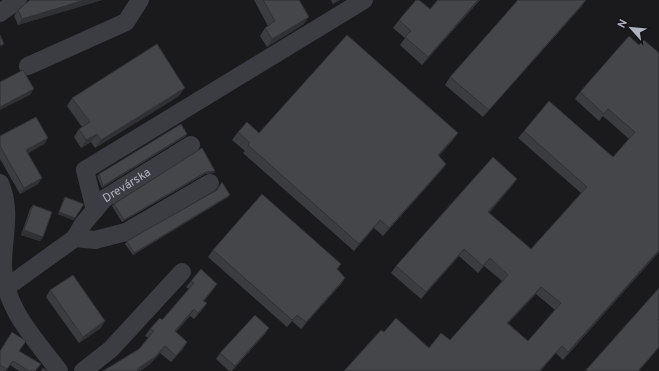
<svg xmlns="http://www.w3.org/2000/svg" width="659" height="371" font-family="Overpass,sans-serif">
<rect width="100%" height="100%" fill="#1a1a1d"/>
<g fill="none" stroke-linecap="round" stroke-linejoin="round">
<g stroke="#3c3d42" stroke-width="18">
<path d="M0,13L18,0"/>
<path d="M28,66L126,22L140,0"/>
<path d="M0,183C12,211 3,236 3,264C3,307 35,339 59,371"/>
<path d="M95,210L85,170L364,0"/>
<path d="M75,238L95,240L126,232L210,183"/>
<path id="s1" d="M7,287L75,238L83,224L104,199L191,145"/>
<path d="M83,371L111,349L182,272"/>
</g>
</g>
<path fill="#3a3c40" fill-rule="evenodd" d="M102,0L18,25L14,16L18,10Z
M254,0H299L304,24L267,47L260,36L265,28L268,26Z
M331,0H340L333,4Z
M438,0H480L422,65L400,45L405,38L393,28L399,20L430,9Z
M586,0L581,7L483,117L445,85L450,77Z
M639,45L659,53V252L563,360L556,353L344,371L384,332L429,348L450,340L502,281L484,266L478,273L459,256L421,299L391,273L396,266L512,186L489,213L531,249L581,193L518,138L524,131L613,157L629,139L603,116L599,121L575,99L580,92ZM536,294L555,310L528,341L508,323Z
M179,96L95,148L91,142L81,148L74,137L79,129L82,127L67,106L72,98Z
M238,132L259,133H458L452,141L439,156L446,164L440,172L383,236L374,228L354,251L243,153L245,151L232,140Z
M0,136L48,138L44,144L28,153L38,184L20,194L0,159Z
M186,136L102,188L97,176L99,174Z
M202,148L214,173L205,174L122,222L112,206L114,204Z
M230,195L228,197L133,255L125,244L127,241Z
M65,197L73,220L58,214L64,199Z
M33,205L43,237L40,241L21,235L30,209Z
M213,250L338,269L345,278L341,284L301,329L292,321L287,327L208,257Z
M191,281L213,290L204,301L207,303L202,310L194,319L190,316L176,332L187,342L183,349L171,362L160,353L150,364L140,371H103L139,349L149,338L145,336L150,329L162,320L189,289L186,287Z
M50,290L101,328L79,343L46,297Z
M269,328L265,334L232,371H229L216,359L220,353Z
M0,351H19L36,371H19L10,365L6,371H0Z"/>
<path fill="#303134" d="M85,0H102L18,25L22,19Z
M336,0H340L333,4Z
M478,0H480L422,65L428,57Z
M586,0L581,7L483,117L489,110Z
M309,17L304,24L267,47L272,39Z
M185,88L179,96L95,148L101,140Z
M34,89L30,95L0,110V107Z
M458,133L452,141L432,163L438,155Z
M97,134L91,142L81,148L86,140Z
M187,134L186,136L102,188L103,186Z
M48,138L44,144L22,156L26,150Z
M446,164L440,172L383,236L389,228Z
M215,171L214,173L205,174L122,222L124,220L206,172Z
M42,178L38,184L20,194L24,188Z
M517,179L512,186L483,220L488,212Z
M230,195L228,197L133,255L134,253Z
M59,212L75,218L73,220L58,214Z
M380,220L374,228L354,251L359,244Z
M24,230L43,237L40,241L21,235Z
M464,249L459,256L421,299L426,292Z
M659,250V252L563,360L568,352Z
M490,258L484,266L478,273L483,266Z
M345,278L341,284L301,329L306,322Z
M217,284L213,290L198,307L203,301Z
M541,287L536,294L502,330L507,323Z
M207,303L202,310L194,319L198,313Z
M194,309L190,316L170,338L175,331Z
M105,321L101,328L79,343L83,337Z
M269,328L265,334L232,371L235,366Z
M187,342L183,349L171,362L176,356Z
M165,346L160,353L150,364L140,371H136Z
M562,346L556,353L541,371H539Z
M659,347V348L639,371H638Z"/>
<path fill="#44464a" stroke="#303134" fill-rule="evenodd" d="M30,0H85L22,19L18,10Z
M263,0H299L309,17L272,39L265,28L275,21Z
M416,0H419L430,9L438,0H478L428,57L405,37L411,31L399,20Z
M518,0H586L489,110L450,77Z
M0,35L4,44L0,46Z
M347,35L458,133L438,155L446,164L389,228L380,220L359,244L248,145L250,143L238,132L247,122L259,133Z
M629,36L639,45L644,40L659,53V250L568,352L562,346L539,371H344L381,330L384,332L396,318L429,348L441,333L450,340L508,275L490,258L483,266L464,249L426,292L396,266L493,157L517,179L488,212L531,249L587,187L524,131L549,101L613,157L635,132L608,109L604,114L580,92ZM541,287L561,303L528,341L507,323Z
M157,44L185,88L101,140L97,134L86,140L79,129L90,122L72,98Z
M23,70L34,89L0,107V82Z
M36,117L48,138L26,150L42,178L24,188L0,146V136Z
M181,124L187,134L103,186L99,174Z
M202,148L215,171L206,172L124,220L114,204Z
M222,182L230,195L134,253L127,241L217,190Z
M262,194L341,264L337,269L345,278L306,322L297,315L292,320L213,250Z
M65,197L84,204L75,218L59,212Z
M33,205L52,212L43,237L24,230Z
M201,269L217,284L203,301L207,303L198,313L194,309L175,331L187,342L176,356L165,346L155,357L137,369L138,371H103L139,349L154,331L150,329L160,318L162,320L194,283L191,281Z
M73,275L105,321L83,337L50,290Z
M659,288V319L658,320H659V347L638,371H586V370Z
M255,315L269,328L235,366L220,353Z
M12,332L26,341L19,351L41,364L35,371H29L13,361L7,369L0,365V351Z
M43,368L47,371H41Z"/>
<g text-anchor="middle" stroke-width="3" stroke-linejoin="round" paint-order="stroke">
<g font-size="12" fill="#adb2bc" stroke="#151518">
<text dy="4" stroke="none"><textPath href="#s1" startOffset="159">Drevárska</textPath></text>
</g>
</g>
<g transform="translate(631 28) rotate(297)" stroke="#151518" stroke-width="3" paint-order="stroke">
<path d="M0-3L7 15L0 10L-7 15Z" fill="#adb2bc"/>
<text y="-6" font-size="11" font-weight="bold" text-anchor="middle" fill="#adb2bc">N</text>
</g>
</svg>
